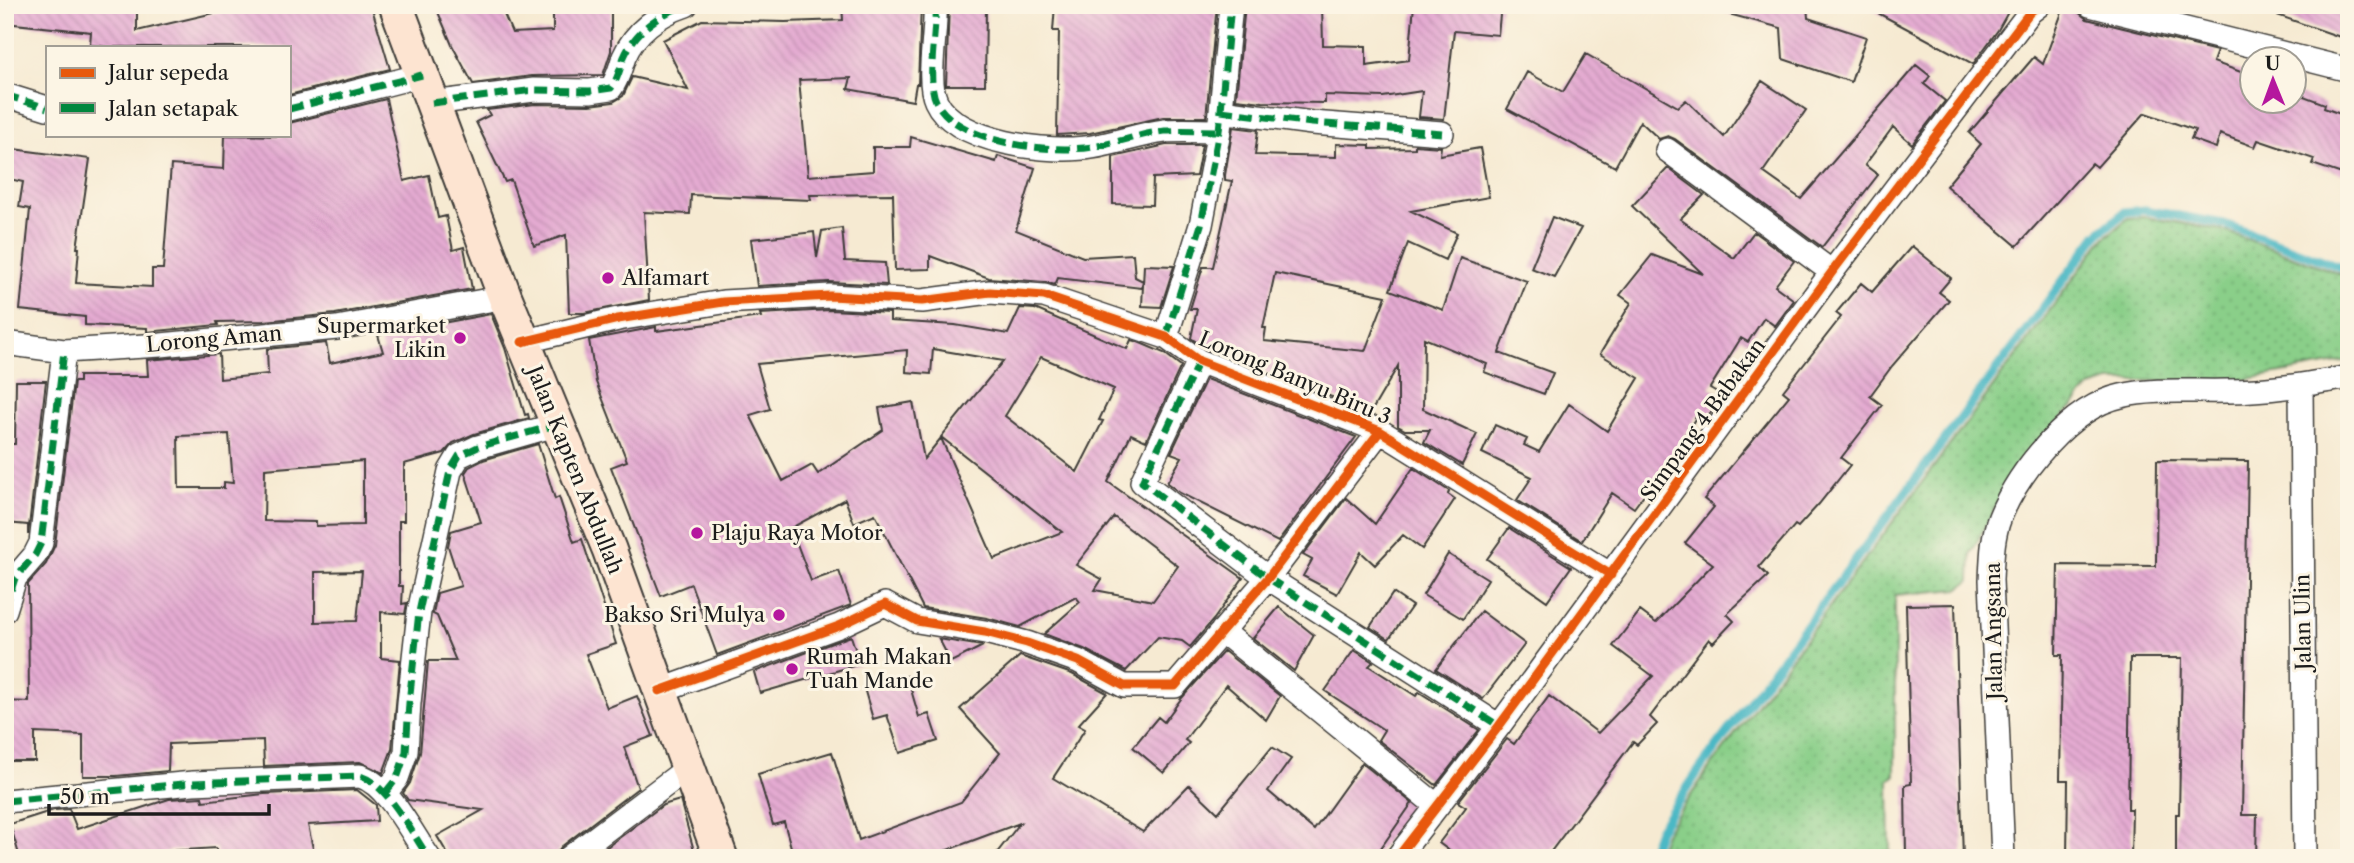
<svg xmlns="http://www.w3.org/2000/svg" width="2354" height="863" font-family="'Libre Caslon Text',serif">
<defs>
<pattern id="grass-dots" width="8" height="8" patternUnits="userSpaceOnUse" patternTransform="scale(1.75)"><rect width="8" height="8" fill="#8acf89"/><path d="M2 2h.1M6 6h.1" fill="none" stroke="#76b176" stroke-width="1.8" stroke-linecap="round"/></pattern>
<pattern id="building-back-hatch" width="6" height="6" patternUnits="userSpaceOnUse" patternTransform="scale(1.75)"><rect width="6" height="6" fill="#e4aad1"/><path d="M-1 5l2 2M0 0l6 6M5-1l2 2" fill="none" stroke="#c392b3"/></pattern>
</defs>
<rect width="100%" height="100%" fill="#fcf5e5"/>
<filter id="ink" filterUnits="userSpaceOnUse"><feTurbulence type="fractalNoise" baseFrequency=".0143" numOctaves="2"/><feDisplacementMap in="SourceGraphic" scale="14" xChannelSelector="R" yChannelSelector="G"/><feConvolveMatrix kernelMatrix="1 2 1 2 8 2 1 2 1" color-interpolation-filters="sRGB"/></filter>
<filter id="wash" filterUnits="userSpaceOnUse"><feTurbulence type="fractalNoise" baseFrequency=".00686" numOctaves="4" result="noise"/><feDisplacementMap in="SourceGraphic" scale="28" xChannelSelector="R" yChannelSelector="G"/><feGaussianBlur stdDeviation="1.57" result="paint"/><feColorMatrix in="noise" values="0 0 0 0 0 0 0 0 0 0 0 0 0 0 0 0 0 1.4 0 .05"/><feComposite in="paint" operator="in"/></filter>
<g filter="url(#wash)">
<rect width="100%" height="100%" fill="#f6ead2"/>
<path fill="url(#grass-dots)" stroke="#537652" stroke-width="2" d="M2145,217L2222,230L2349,277V361L2242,380L2110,381L2090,387L2017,467L1971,553L1970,581L1958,589L1895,595V775L1889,780L1890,858H1656L1665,833L1706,773L2102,240L2128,218Z"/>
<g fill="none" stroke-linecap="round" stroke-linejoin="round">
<path stroke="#4bb8c5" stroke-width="9" d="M1649,858L1659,830L1700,769L2097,235L2125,212L2145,210L2224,224L2349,270"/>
</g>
<g id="blocks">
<path fill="url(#building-back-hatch)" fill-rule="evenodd" d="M5,5H137V31L248,5H371L390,69L289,95V47H108L90,45L91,32L5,23Z
M435,5H500L512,33L553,31V5H611V51L603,75L532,76L473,84L452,45Z
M842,5H921L918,84H916L913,101L848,89L851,78L799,80L808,176L873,171V147H910L911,137L996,162L998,156L1035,168L1016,230L1083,257L1133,254L1135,277L1143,281L1141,288L1058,278L1055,285L1045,282L989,278L930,256V269L895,270L893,194L810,195L811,200L691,195L690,214L644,212L649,300L584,313H569L566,235L534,246L511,180L505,182L476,122L490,115L487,110L535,104L590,105L613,102L623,96L632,77L688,90L663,40L702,20L785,22L843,20Z
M949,5H986L985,85H946Z
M1055,5H1217L1206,117H1163L1090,133L1057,135L1059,31H1053Z
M1245,5H1322L1323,45L1366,46V66L1409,60L1414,5H1501L1498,35L1454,31L1444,119L1419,117L1422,91L1383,97L1325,95V103L1263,102L1236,99Z
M1726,5H1807L1808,18L1866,37L1851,82L1783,59L1781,28L1725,13Z
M1863,5H2012L1998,30L1973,64Z
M2261,5H2349V40L2260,9Z
M2064,7L2078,12L2087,19L2217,51L2213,62L2252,76V102H2294L2296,93L2325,104L2324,108L2349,117V156L2342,174L2312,164L2314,159L2258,140L2255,147L2220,134L2216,148L2191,139L2195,130L2145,113L2097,167L2092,163L2017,246L1946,186L1981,144L1969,133L2034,57L2043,64Z
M1586,54L1678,107L1686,100L1724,137L1762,81L1806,110L1763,172L1801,199L1916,65L1930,76L1924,84L1945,101L1912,144L1893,127L1865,165L1878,175L1822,247L1675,139L1668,136L1659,139L1640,121L1615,167L1507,109L1527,72L1563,92Z
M386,99L404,181L429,175L438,218L446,216L453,250L464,247L472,289L335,314L264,321L217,322L218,325L147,332V328L85,325V317L20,310L30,209L19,207L23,182L5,178V148L90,159L77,248H79L76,283L152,287V269H163L171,165L224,169L225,135L283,136L289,135V123Z
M1233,127L1258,130L1255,155L1336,157V144L1370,145V149L1415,148V145L1441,147L1440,155L1480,148L1489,197L1411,211L1457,233L1445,260L1408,243L1390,290L1443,310L1460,258L1527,281L1499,353L1553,373L1544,394L1484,372L1487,364L1424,338L1423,409L1477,434L1462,465L1424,442L1430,430H1405L1398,426V366L1371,412L1206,349L1191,338L1197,309H1190L1203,267H1213L1232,181L1225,180V175ZM1275,273L1386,296L1365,351L1264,341L1266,328H1263Z
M1166,145H1202L1196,176L1153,178L1152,205L1113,204V157Z
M1668,168L1704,195L1680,219L1734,258L1754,232L1794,261L1775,286L1794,300L1775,326L1764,318L1748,342L1741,338L1710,388L1724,396L1706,419L1698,414L1673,455L1634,508L1612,493L1582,541L1517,500L1532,477L1482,453L1495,425L1527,439L1524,445L1539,452L1569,404L1607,431L1639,378L1600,354L1631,303L1620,295L1652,255L1703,274L1632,206Z
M1552,217L1581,228L1554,277L1531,268Z
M842,228L845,261L885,263L887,285L829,282L757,286L751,239L814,232L817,258L822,231Z
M1912,246L1951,278L1939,292L1949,300L1892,366L1870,396L1882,405L1841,458L1850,465L1819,504L1798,527L1795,525L1759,567L1768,576L1727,614L1734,621L1713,643L1709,639L1650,717L1657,724L1637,745L1633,742L1546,858H1459L1439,843L1466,807L1458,802L1507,739L1514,744L1549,696L1598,733L1653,676L1613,646L1640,611L1656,623L1713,564L1685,543L1714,507L1704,499L1789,396L1783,391L1841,317L1836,313L1861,283L1872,292Z
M1144,265L1174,266L1161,307L1142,306Z
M1020,308L1035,309L1127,349L1131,340L1138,342L1164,353L1181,366L1146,441L1131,434L1108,482L1243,578L1214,619L1190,647L1182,641L1158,637L1126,671L1084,649L1044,634L1080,602L1076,597L1020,627L987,618L923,608L875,514L854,523L845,499L791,528L811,581L839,571L851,605L717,655L691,584L661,596L611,467L627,461L596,382L589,340L656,327V331L761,317L760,314L830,310L890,313V321L955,325L1008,334ZM933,349L1003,361L941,437L1062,532L994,559L941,438L924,459L913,402L879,408L883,430L818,474L812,465L783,481L750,415L770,409L757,364L907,350L906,372L931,374ZM1041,357L1114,389L1099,420L1103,421L1077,472L1005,416ZM1114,517L1178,566L1153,601L1095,590L1102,579L1076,565Z
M491,314L505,348L525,415L528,414L529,418L474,434L453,443L444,453L404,464V521H399V586H403L402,604L407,603L405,614L381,612V658L400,660L392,749L383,773L360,762L264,766L263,740L169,744L168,771L116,776H83V735L35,733V761H5V701L29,702L28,584L46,564L55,545L74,382H79V376H148L147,360L219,354L220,379L268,374L267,349L326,343L330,363L383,352L378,335ZM229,434L233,483L224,482V488H179L178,436ZM363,461V525L316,526V522L264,521L265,469ZM362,571L357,621L315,622V572Z
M1206,379L1356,437L1278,542L1180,493L1167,483L1182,457L1171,453Z
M16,381H46L28,535V525L6,523L7,444H15Z
M538,444L555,499L559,497L574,542L582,539L616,644L586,654L607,708L637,696L653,736L624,747L638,788L561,847L556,855L551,858H450L437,836L483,810L408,800L403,793L410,783L420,753L428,661H456L437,616L433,614L437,593L461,586L448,546L451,531L481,522L465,473L469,467L483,460Z
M2157,460L2248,461L2242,815H2257L2256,858H2176V814H2179L2182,658H2130L2128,809H2132L2131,858H2067L2068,780H2060L2062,655H2056L2058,565L2156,566Z
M1413,468L1449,491L1448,494L1455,499L1422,549L1403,535L1375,565L1361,552L1337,594L1303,576L1312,560L1303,555L1346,498L1375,524Z
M1509,528L1571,567L1547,601L1487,559Z
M1448,554L1488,579L1463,619L1423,595Z
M1393,593L1412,606L1389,639L1370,627Z
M1955,604L1963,858H1906L1905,785L1911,784L1906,605Z
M1279,607L1314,635L1294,671L1253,638Z
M1481,611L1525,644L1483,699L1436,669Z
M851,636L860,664L760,693L754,672Z
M939,639L982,646H983L951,662Z
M1354,650L1373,662L1369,666L1416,696L1419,692L1479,730L1436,785L1378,740L1384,730L1325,691Z
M1224,651L1280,696L1266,720L1226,685L1185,740L1189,743L1164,773L1133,747L1158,717L1164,722L1181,699Z
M1020,656L1072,674L1107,693L1078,725L1085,729L1053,778L1143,832L1189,785L1218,813L1272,747L1291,759L1268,791L1314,830L1362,763L1412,803L1374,858H993L1020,823L926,858H794L784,822L773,825L758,774L832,752L859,840L961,802L1000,753L960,709Z
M907,676L919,717L929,714L938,741L900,753L887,715L873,719L864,688Z
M357,790L376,805L377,821L308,825L315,858H275V855L217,858L216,848L169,851L148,858H20L10,824L54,810L69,809L77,829L169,799L202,797L203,801L264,794Z
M680,800L696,858H605L603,850L663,805Z"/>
</g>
</g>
<g filter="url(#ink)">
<use href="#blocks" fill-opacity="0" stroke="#3d3b37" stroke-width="2"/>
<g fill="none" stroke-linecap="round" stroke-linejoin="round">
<defs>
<path id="minor" d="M935,5C937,31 926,80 936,101C955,143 1051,154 1092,147C1117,143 1140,134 1165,131C1183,130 1201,131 1219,131
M2090,5L2349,70
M5,95L47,108
M432,103L534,90L590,91L611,88C618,79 620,68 624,57C635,31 659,14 686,5
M289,109L422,75
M1221,111L1312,123L1442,133
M1667,150L1832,272
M1166,337L1201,225L1219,131L1231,5
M522,342L618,319L723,302L830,296L922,301L990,292L1044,296L1166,337L1199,361L1380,431L1611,575
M5,343L64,351L161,345L337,328L505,297
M1199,361L1142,482L1268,578L1499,726
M2301,385L2305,858
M5,610L15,578L35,555L41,543L64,351
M1222,631L1437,806
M659,691L839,626L885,604L917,621L985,632L1027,643L1078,661L1124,686H1175L1268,578L1380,431
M385,793L397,778L406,752L409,703L419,612L450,471L459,456L478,447L559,424
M5,801L193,783L360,776C388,784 412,834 429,858
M569,858L688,768
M1397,858L1499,726L1832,272L2030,12L2039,5
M2003,858L1991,580C1992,559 1992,537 2000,517C2019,471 2070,407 2121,396C2155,388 2192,392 2227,391C2268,391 2309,384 2349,377"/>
<path id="secondary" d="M396,5L505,297L609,549L721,858"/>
</defs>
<use href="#minor" stroke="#3d3b37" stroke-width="26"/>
<use href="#secondary" stroke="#3d3b37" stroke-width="37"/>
<use href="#minor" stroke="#fff" stroke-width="23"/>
<use href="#secondary" stroke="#fde4d1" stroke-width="33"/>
<path stroke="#00873e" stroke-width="7" stroke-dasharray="14 7" stroke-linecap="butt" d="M935,5C937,31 926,80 936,101C955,143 1051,154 1092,147C1117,143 1140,134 1165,131C1183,130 1201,131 1219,131
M5,95L47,108
M432,103L534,90L590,91L611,88C618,79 620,68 624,57C635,31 659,14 686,5
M289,109L422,75
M1221,111L1312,123L1442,133
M1166,337L1201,225L1219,131L1231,5
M1199,361L1142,482L1268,578L1499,726
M5,610L15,578L35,555L41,543L64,351
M385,793L397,778L406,752L409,703L419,612L450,471L459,456L478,447L559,424
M5,801L193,783L360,776C388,784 412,834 429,858"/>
<defs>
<path id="cycleway" d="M522,342L618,319L723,302L830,296L922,301L990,292L1044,296L1166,337L1199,361L1380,431L1611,575
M659,691L839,626L885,604L917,621L985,632L1027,643L1078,661L1124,686H1175L1268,578L1380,431
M1397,858L1499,726L1832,272L2030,12L2039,5"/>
</defs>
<use href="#cycleway" stroke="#fcf5e5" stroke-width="13"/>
<use href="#cycleway" stroke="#e8590c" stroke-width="9"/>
</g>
</g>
<g fill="#b5179e" stroke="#fcf5e5" stroke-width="2.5">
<circle cx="608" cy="278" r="7"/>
<circle cx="460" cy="338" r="7"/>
<circle cx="697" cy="533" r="7"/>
<circle cx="779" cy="615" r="7"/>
<circle cx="792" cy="669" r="7"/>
</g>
<g text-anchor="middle" stroke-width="6" stroke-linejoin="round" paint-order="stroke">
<g font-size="21" fill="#1c1c1c" stroke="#fcf5e5" text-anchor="start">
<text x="622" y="285">Alfamart</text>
<text x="446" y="333" text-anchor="end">Supermarket<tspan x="446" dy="24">Likin</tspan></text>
<text x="711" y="540">Plaju Raya Motor</text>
<text x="765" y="622" text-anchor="end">Bakso Sri Mulya</text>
<text x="806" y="664">Rumah Makan<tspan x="806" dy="24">Tuah Mande</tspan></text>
</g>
<g font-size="21" fill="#1c1c1c" stroke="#fcf5e5">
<text transform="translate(214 339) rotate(-5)" y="7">Lorong Aman</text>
<text transform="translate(1295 378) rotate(23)" y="7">Lorong Banyu Biru 3</text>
<text transform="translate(1703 420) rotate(-54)" y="7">Simpang 4 Babakan</text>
<text transform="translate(575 470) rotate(68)" y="7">Jalan Kapten Abdullah</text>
<text transform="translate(2303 622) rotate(-91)" y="7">Jalan Ulin</text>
<text transform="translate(1994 631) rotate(-91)" y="7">Jalan Angsana</text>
</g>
</g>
<rect width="2354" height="863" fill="none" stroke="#fcf5e5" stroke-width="28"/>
<rect x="46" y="46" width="245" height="91" fill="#fcf5e5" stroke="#a29e95" stroke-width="2"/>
<rect x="60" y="68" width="35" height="10" fill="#e8590c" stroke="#a29e95" stroke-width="2"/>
<text x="108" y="80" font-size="21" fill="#1c1c1c">Jalur sepeda</text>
<rect x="60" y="103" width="35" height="10" fill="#00873e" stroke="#a29e95" stroke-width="2"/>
<text x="108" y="116" font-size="21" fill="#1c1c1c">Jalan setapak</text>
<g transform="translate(2273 80) rotate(359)"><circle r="33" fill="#fcf5e5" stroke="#a29e95" stroke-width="2"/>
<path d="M0-5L12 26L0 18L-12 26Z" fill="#b5179e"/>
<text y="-10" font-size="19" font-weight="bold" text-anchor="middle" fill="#1c1c1c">U</text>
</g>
<path d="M49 804v10h220v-10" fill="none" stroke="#1c1c1c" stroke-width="3.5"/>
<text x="60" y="804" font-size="21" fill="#1c1c1c" stroke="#fcf5e5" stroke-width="5" paint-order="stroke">50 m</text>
</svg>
